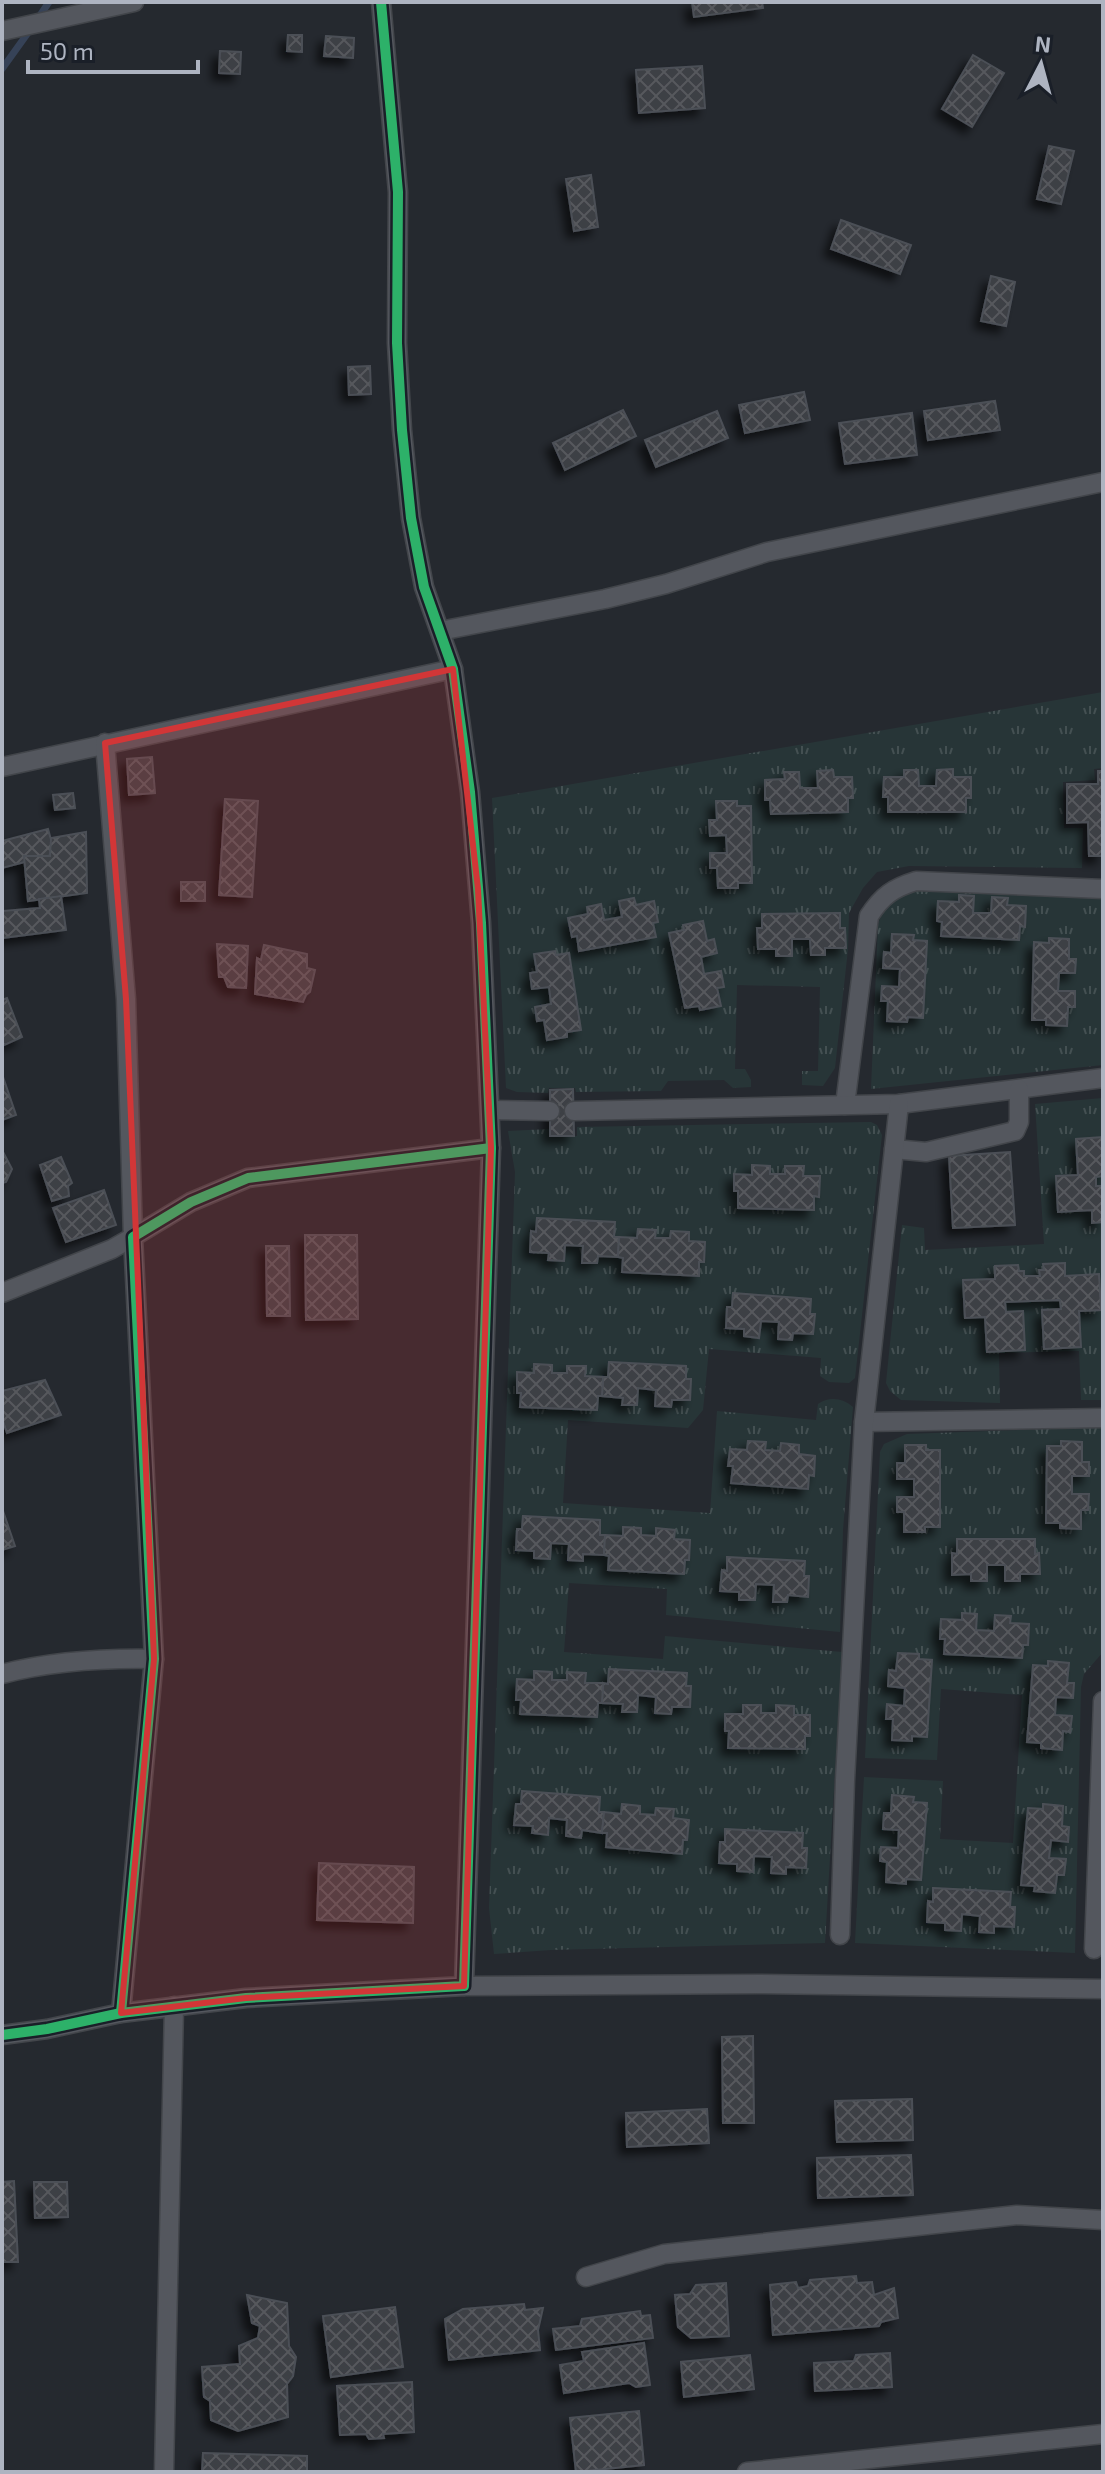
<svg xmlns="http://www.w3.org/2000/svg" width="1105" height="2474" font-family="'Exo 2',sans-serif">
<defs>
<pattern id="grass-tufts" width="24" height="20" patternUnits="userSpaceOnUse" patternTransform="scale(2)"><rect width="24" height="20" fill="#273537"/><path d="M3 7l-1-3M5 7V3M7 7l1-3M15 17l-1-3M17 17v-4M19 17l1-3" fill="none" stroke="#445052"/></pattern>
<pattern id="building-cross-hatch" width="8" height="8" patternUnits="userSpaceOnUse" patternTransform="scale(2)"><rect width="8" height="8" fill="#3c3f44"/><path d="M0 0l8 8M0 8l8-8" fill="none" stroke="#56585d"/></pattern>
<filter id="shadow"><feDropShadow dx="-7" dy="7" stdDeviation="4" flood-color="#0009"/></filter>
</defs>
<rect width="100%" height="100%" fill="#25292f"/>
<g fill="url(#grass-tufts)">
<path d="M1103,692v76l-9,1 1,11 -32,2 1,46h19l-1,40 -173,-2 -32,6 -14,16 -14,25 -1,36 -13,119 -12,18 -21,-1v-14h16l2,-84 -83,-2 -2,84h10l6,11v7l-18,1 -9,-8 -56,1 -7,10 -85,1 -1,-4h-26l-1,5 -31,-1 -11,-4 -14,-290z"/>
<path d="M929,887l174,10v168l-232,24 7,-164c8,-30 23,-33 51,-38z"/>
<path d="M1103,1098v302h-22l-2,-49 -80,2 1,50 -99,-3 -11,-9 -4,-8 16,-158 22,3 1,22 119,-6 -9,-140z"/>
<path d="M871,1122l6,3 5,10 -27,243 -6,5 -20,-1 -9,-6 1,-18 -112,-9 -6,61 -15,18 -120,-8 -5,83 147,10 7,-102 99,9 2,-16c11,-8 25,-6 35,3l-10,123 -3,102 -174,-17 1,-26 -98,-6 -5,69 99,7 2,-23 177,16 -17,291 -274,7 -57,4 -5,-46 26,-736 -7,-41 41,-2 1,7h27v-9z"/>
<path d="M1103,1427v225l-19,22 -3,13 -6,266 -220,-10 9,-166 79,4 -3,58 73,4 9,-148 -81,-6 -4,71 -72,-2 15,-306 4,-8 23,-10z"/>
</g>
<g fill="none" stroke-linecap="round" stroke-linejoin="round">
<g stroke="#364257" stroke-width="7">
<path d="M37,20l12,-18"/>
<path d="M2,69l28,-39"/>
</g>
</g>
<g fill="url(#building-cross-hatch)" stroke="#4c5057" stroke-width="2" filter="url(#shadow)">
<path d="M692,2h70l1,6 -69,9z"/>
<path d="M288,35h14v17l-15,-1z"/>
<path d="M326,36l28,2 -1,20 -29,-2z"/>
<path d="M220,51l21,1 -1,22 -21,-1z"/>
<path d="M973,55l31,18 -32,54 -30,-18z"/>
<path d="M702,66l3,42 -66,5 -3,-43z"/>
<path d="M1049,146l25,5 -13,53 -24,-5z"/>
<path d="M591,175l7,52 -24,4 -8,-52z"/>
<path d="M841,220l70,25 -11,29 -69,-25z"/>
<path d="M991,276l24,6 -9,44 -25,-5z"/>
<path d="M370,366l1,28 -22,1 -1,-28z"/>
<path d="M804,392l6,28 -65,13 -6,-28z"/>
<path d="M995,401l5,29 -72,10 -4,-29z"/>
<path d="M623,410l13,26 -71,34 -12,-27z"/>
<path d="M717,411l11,27 -72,29 -11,-27z"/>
<path d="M912,413l5,42 -72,9 -6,-41z"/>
<path d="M152,757l3,36 -26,2 -2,-36z"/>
<path d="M953,769v8h18v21h-5v14h-78v-15h-5l1,-20h20v-7h14l1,16h17l1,-16z"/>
<path d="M833,770l1,7h18l1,21h-5v14l-77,2 -1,-14h-5v-20l20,-1 -1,-7h15l1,16h18l-1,-17z"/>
<path d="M1098,771h5v85h-14l-1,-34 -21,1v-39h31z"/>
<path d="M73,793l2,15 -20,2 -2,-15z"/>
<path d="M225,799l33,2 -6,96 -33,-2z"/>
<path d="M716,801h21v5h14l1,77h-14v5h-20l-1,-20h-7v-15h17l-1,-18 -16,1 -1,-16h8z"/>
<path d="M48,829l7,25 -53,14v-27z"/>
<path d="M86,832l1,61 -59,8 -4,-45h26l1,-18z"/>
<rect x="181" y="882" width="24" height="19"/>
<path d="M959,895l15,1 -1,17h18l1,-16 16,1 -1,7 19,1 -1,21 -5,-1 -1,14 -78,-4 1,-14 -5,-1 1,-20 21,1z"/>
<path d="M61,896l5,34 -64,8v-36l1,9 37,-3 -1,-9z"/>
<path d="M634,898l2,7 18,-4 4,21 -5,1 3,14 -77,14 -2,-15 -5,1 -4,-19 20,-4 -1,-7 14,-3 3,16 18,-3 -3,-16z"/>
<path d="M840,913v15h5l1,20h-21v7h-14l-1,-16h-18v17h-16v-7h-18l-1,-21h5v-14z"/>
<path d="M703,921l4,20 7,-2 3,14 -16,4 3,17 17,-3 3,16 -7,1 4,18 -21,4 -1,-4 -14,2 -16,-75 15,-3 -1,-5z"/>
<path d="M892,934l22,1 -1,5 14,1 -4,77 -15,-1 -1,5 -20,-1 1,-20h-7l1,-15 17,1 1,-18 -17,-1 1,-16 7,1z"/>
<path d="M1049,938l20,1v20h7l-1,14h-16l-1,18h17v16h-7l-1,19 -21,-1v-5h-14l2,-78 15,1z"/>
<path d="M217,944l31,2 -2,42 -18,-1 -4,-10h-5z"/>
<path d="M264,945l43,9v14l8,2 -5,22 -4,3 -3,7 -48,-8 2,-36 4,2z"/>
<path d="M555,951l1,4 13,-2 12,77 -14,2v5l-20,3 -3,-20 -7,1 -2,-14 16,-3 -2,-17 -17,2 -2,-16 7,-1 -3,-18z"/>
<path d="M7,998l15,39 -20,9v-46z"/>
<path d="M2,1074l14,41 -14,5z"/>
<path d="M573,1089l1,47h-24v-46z"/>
<path d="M1103,1137v39l-7,1v9h7v36l-11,1v-13l-34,2 -2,-36 22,-1 -2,-36z"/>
<path d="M2,1150l10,19 -6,13 -4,1z"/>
<path d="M1010,1152l5,73 -62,3 -4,-72z"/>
<path d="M61,1157l11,26 -4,3 1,10 -17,5 -12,-36z"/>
<path d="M752,1165l18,1v8h15v-8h19l-1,10h17l-1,21 -5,-1v14l-76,-2v-17h-4v-17l18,1z"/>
<path d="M104,1190l12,35 -50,17 -13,-34z"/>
<path d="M537,1218l78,4 -1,15h5l-1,20 -20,-1 -1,7h-15l1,-17 -18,-1 -1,16 -16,-1 1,-7 -19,-1 1,-21 5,1z"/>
<path d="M638,1229l18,1 -1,8h15l1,-7 18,1v9l16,1 -1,20h-5v14l-77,-4 1,-14 -5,-1 1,-20 18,1z"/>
<path d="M305,1235h52l1,84 -52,1z"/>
<path d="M266,1246h23l1,70h-23z"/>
<path d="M1065,1263v13l34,-2 2,36 -22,1 2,36 -37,2 -2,-39 19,-1 -1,-9 -55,2 1,10 17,-1 2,39 -38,2 -2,-35 -20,1 -2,-38 32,-1v-13l23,-1 1,6h5v5h16l-1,-6h5l-1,-6z"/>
<path d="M733,1293l78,6 -1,15h5l-2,20 -20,-1 -1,7 -14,-1 1,-17 -18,-1 -2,17 -15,-2v-7l-18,-1 1,-21h5z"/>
<path d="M609,1362l77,4v13h5l-1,21h-18l-1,7 -16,-1 1,-16 -18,-2 -1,17h-15l1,-7 -21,-2 1,-19h5z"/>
<path d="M534,1364l18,1v8h15v-7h19l-1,10 18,1 -1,19h-4l-1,14 -77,-3 1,-14h-4v-21l17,1z"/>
<path d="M45,1380l16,35 -54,18 -5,-15v-27z"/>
<path d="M748,1441l18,1 -1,8 15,1 1,-8 18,2v9l16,2 -1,20 -5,-1 -1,14 -77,-6 2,-17h-5l2,-17 17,1z"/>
<path d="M1061,1441l21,1v20h7v14h-17v18h17l-1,16h-7v19l-21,-1v-5h-14l1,-77h14z"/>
<path d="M905,1445h21v5h14v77h-15v5h-21v-20h-7v-15h17v-18h-17v-16h8z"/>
<path d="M2,1508l13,38 -13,4z"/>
<path d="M523,1516l77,4v15h5l-1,20 -21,-1v7l-15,-1 1,-16 -18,-1 -1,16 -16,-1v-7l-18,-1 1,-21h5z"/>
<path d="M623,1527l18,1v7l15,1v-8l19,2 -1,9 16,1 -1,20h-4l-1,14 -76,-4 1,-14 -5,-1 1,-20 18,1z"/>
<path d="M957,1539h78v15l4,-1 1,21h-20v7h-15v-16h-18v16h-16v-7l-19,1v-22l5,1z"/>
<path d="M727,1557l78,4 -1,15h5l-1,21 -20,-2 -1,7h-14l1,-17 -18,-1 -1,16h-16v-8l-19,-1 2,-21 5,1z"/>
<path d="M962,1613l15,1 -1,16 18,1 1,-16 16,1 -1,7 19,1 -1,21h-5l-1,13 -78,-4 1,-15h-5l1,-20 21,1z"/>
<path d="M898,1653l21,1v5l13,1 -5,77 -15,-1v5l-20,-1 1,-21h-7l1,-15 17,2 1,-18 -17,-2 1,-16 7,1z"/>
<path d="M1048,1661l21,2 -2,20h7l-1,15 -17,-1 -1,18 17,1 -2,16 -7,-1 -1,19 -21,-2v-5l-14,-1 6,-77 15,1z"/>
<path d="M609,1669l78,4 -1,13h5l-1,21h-18l-1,7 -16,-1 1,-16 -18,-2 -1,17h-15l1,-8 -21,-1 1,-20 5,1z"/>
<path d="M534,1671l18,1v8h15v-8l19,1 -1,10h18l-1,20h-4l-1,14 -77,-3 1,-14h-5l1,-21 17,1z"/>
<path d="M743,1705h18v8h15v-8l18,1v9h16v21h-5v13l-77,-1 1,-17h-4v-17h18z"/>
<path d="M522,1791l78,6 -1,15h5l-2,21 -20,-3 -1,8 -15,-2 1,-16 -18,-2 -1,17 -16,-2 1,-7 -19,-1 2,-21h5z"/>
<path d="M892,1795l22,2 -1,5 14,1 -6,77 -15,-1v5l-20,-2 1,-20 -7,-1 1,-14 17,1 1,-18 -16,-1 1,-16h7z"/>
<path d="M622,1804l18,2v8l15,1 1,-7 18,1 -1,9 16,2 -2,20h-4l-1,14 -76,-7 1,-14h-5l2,-21 17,2z"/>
<path d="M1043,1804l20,2 -1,20 7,1 -1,15 -17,-2 -2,18 17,1 -2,16h-7l-2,18 -21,-2 1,-5 -14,-1 7,-77 15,1z"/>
<path d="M725,1829l78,4 -1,15h5l-1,20 -20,-1v7l-15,-1 1,-16 -18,-1 -1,16 -16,-1v-7l-18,-1 1,-21h5z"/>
<path d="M319,1863l95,4 -1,56 -96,-3z"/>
<path d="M933,1888l78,4 -1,15h5l-1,20 -20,-1v7l-15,-1 1,-16 -18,-2 -1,17 -16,-1v-7l-18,-1 1,-21 5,1z"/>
<path d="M753,2036l1,87h-31l-1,-86z"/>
<path d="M912,2099l1,41 -76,2 -2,-41z"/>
<path d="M707,2109l2,34 -82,4 -1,-34z"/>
<path d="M911,2155l2,40 -95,3 -1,-40z"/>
<path d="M14,2181l4,81h-16v-80z"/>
<path d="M34,2182h33l1,35 -33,1z"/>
<path d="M856,2276l1,7 15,-1 2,13 20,-7 4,30 -17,4 -2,4 -106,9 -3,-50 26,-3 2,6 10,-2 2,-6z"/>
<path d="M726,2283l3,53 -38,2 -13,-11 -3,-32 15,-1 6,-9z"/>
<path d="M247,2295l40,8 2,43 7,11 -3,19 -6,8 1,33 -50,14 -27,-11 -1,-19 -6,-4 -2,-30 38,-3 -1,-18 19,-8 2,-12 -8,-3z"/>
<path d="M524,2304l1,6 18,-2 -5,22 2,20 -91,10 -4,-41 18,-10z"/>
<path d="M395,2307l8,60 -72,10 -8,-61z"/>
<path d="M640,2311l1,5 9,-1 3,23 -97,12 -3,-21 27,-3 2,-7z"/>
<path d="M644,2343l6,42 -14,2 -7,-4 -65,10 -4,-28 24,-4 -2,-9z"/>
<path d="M890,2353l2,34 -77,4 -1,-28 40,-2 2,-6z"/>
<path d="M750,2355l4,34 -70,8 -3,-35z"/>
<path d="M412,2382l2,50 -31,2 1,4 -15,1 -3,-5 -26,1 -3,-49z"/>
<path d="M639,2411l5,54 -68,7 -6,-54z"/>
<path d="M203,2453l104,3v16h-105z"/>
</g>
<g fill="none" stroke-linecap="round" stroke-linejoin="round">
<defs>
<g id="street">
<path d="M2,31l132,-29"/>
<path d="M440,631l165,-32 61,-15 101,-32 336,-70"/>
<path d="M2,767l451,-98"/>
<path d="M845,1105l24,-189c13,-20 24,-28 47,-35l187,8"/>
<path d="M490,1110l60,1"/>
<path d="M574,1111l325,-7 204,-26"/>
<path d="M894,1149l32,3 89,-21 4,-9v-33"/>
<path d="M2,1293l110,-44 21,-12 -7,-238 -21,-256"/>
<path d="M864,1422l239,-4"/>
<path d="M2,1674c51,-13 100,-16 152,-15"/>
<path d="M840,1935l5,-155 19,-358 35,-318"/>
<path d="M1094,1949l9,-248"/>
<path d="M464,1986l293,-2 346,5"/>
<path d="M121,2013l33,-354 -21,-422 58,-35 57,-24 243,-30"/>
<path d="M2,2035l45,-6 74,-16 125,-15 218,-12 27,-838 -10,-225 -11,-131 -17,-123 -29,-82 -13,-69 -9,-88 -5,-87 1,-151 -17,-190"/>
<path d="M586,2277l78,-23 353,-39 86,5"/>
<path d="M164,2472l10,-466"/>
<path d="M747,2472l356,-38"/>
</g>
</defs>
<use href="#street" stroke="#42454a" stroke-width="21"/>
<use href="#street" stroke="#54575e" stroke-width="18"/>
<defs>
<g id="cycleway">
<path d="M121,2013l33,-354 -21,-422 58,-35 57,-24 243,-30"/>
<path d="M2,2035l45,-6 74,-16 125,-15 218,-12 27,-838 -10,-225 -11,-131 -17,-123 -29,-82 -13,-69 -9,-88 -5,-87 1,-151 -17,-190"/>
</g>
</defs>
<use href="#cycleway" stroke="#1a1f28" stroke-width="15"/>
<use href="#cycleway" stroke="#2db169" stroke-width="10"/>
</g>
<path fill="#d23637" fill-opacity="0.2" stroke="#d23637" stroke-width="6" stroke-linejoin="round" d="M453,669l25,220 13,259 -27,838 -218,12 -125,15 33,-354 -28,-660 -21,-256z"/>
<rect width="1105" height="2474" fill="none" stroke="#aeb4c1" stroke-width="8"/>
<g transform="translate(1041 64) rotate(6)" stroke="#1a1f28" stroke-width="6" paint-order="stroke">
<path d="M0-6L14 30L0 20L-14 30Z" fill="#aeb4c1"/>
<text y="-12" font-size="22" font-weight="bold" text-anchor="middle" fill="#aeb4c1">N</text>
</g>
<path d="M28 60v12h170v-12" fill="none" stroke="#aeb4c1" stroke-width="4"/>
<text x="40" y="60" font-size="24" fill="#aeb4c1" stroke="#1a1f28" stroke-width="6" paint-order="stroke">50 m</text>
</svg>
